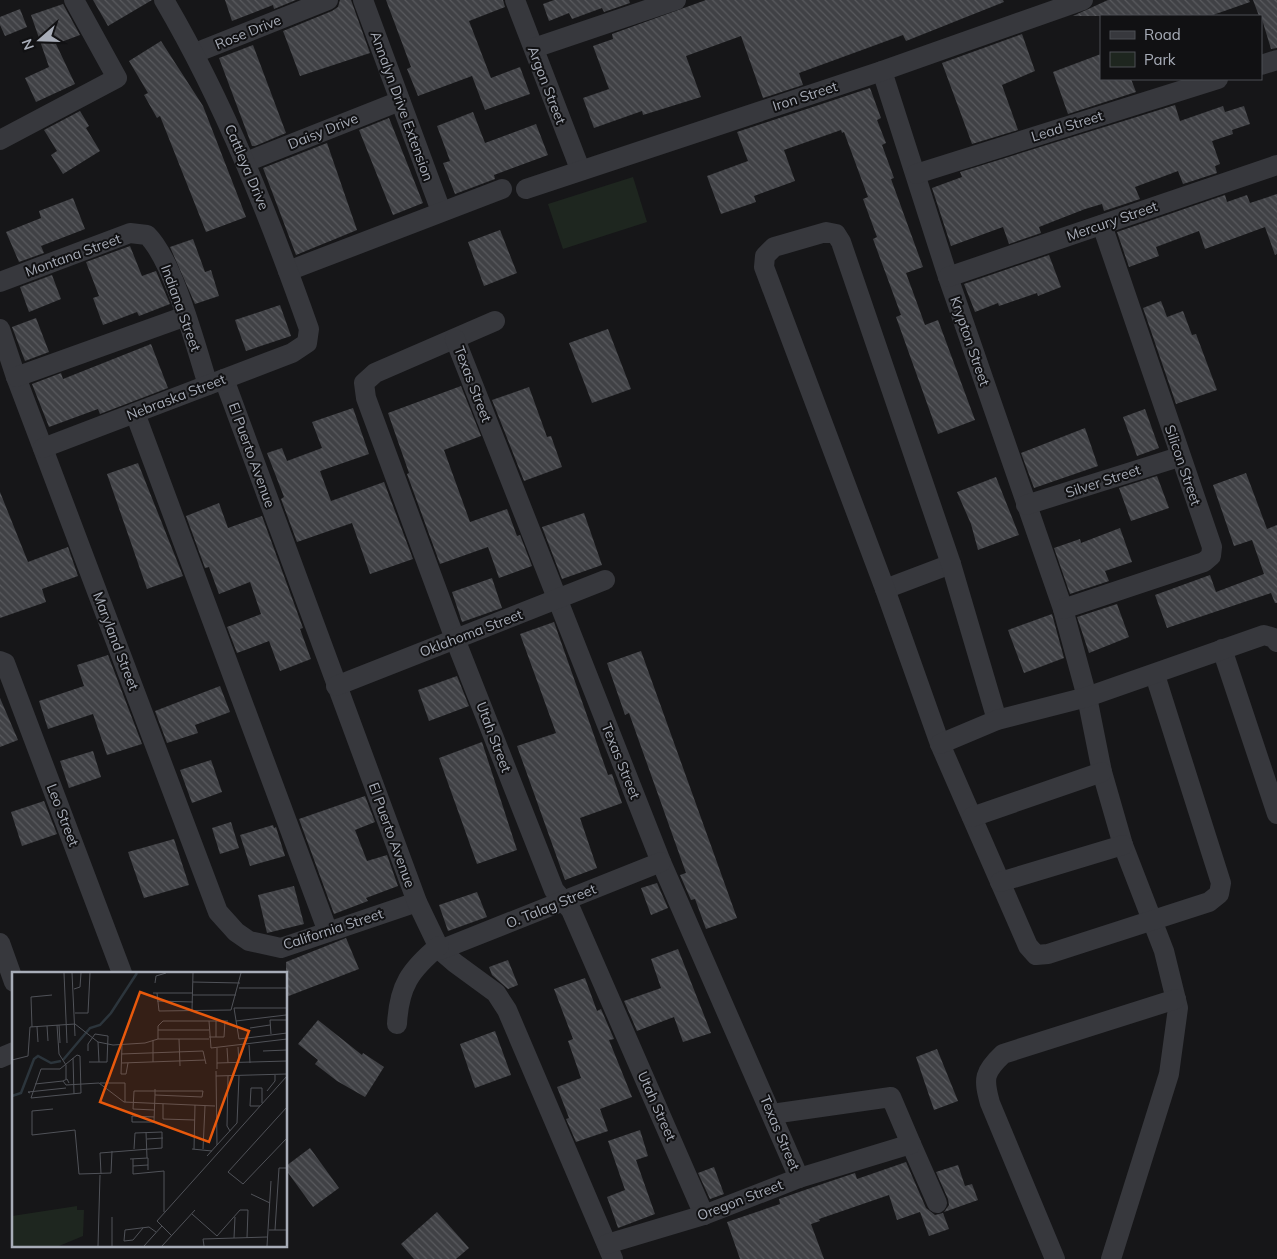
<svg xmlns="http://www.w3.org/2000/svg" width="1277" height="1259" font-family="Mulish,sans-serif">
<defs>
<pattern id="building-back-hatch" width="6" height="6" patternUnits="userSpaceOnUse" patternTransform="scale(1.25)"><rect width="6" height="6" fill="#404145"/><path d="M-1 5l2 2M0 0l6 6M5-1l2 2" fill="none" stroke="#595a5e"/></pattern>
</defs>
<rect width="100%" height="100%" fill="#161618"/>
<path fill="#1e261f" d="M633,177l14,45 -84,27 -15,-45z"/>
<g fill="url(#building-back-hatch)">
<path d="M93,0h59l-44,26z"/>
<path d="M225,0h71l-22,9 -1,-4 -41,16z"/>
<path d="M340,0h11l19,53 -70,23 -17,-45 49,-20 6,-4z"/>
<path d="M386,0h117l2,7 -36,14 22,57 29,-11 10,27 -45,16 -13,-34 -54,20 -11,-27 4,-2z"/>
<path d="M554,0h75l1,3 -26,9 -2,-4 -30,11 -3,-6 -20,8 -6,-17z"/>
<path d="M706,0h297l1,2 -98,39 -3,-6 -104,38 4,12 -40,13 -22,-62 -55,20 15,41 -58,18 -1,-4 -48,17 -11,-30 26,-9 -16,-43 20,-7 -1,-5z"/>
<path d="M1108,0h141l1,2 -40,14h-137z"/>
<path d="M1253,0h24v48l-6,1 -10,-33h-2z"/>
<path d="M63,4l17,31 -24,9 19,40 -39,18 -11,-24 24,-11 -18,-52z"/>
<path d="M20,9l7,18 -22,9 -5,-11v-8z"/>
<path d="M1022,34l13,37 -33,14 16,45 -46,14 -30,-81z"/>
<path d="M161,41l42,65 43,111 -40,15 -46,-116 -3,2 -13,-23 4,-2 -19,-32z"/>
<path d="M253,45l33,88 -31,13h-3l-33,-88z"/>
<path d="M1101,54v25h30l5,13 -68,22 -15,-42z"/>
<path d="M870,88l11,30 -4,2 9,23 -4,2 12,33 -3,1 32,88 -17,6 19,52 13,-5 37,100 -37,14 -42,-117 5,-2 -28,-76 4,-2 -14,-38 5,-2 -24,-65 -2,1 -1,-3 -57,20 11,31 -41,15 2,6 -35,12 -14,-38 41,-15 -11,-29z"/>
<path d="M1175,105l5,16 43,-15 2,6 19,-6 6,18 -18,6 1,4 -21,7 8,23 -5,2 2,7 -34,11 -5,-13 -43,16 5,12 -36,12 -2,-7 -17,5 -46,18 2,6 -32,11 -6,-17 -52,19 -19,-58 30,-11 -2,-5z"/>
<path d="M80,111l9,15 -3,2 14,23 -37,23 -12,-19 6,-4 -13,-21z"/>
<path d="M473,112l12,31 51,-19 12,31 -54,20 1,4 -40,15 -12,-31 7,-2 -13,-35z"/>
<path d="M389,118l34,85 -30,12 -34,-85z"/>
<path d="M327,143l30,87 -61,25 -33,-87z"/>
<path d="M1277,194v60l-2,1 -10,-28 -60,22 -6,-18 -43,16 3,9 -30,11 -12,-35 108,-37 2,7 20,-7 3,8z"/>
<path d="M73,198l12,31 -44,17 3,7 -25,9 -13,-30 35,-14 -2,-7z"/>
<path d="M500,230l17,43 -33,13 -16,-44z"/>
<path d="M193,239l12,33 6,-2 8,26 -24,8 -25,-57z"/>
<path d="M130,246l12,30 14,-5 14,33 -31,12 -2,-4 -34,13 -10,-27 6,-2 -13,-34z"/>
<path d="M1049,255l12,32 -23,9 -1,-3 -38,13 -1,-3 -23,9 -11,-28z"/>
<path d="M52,275l9,24 -32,13 -9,-25z"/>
<path d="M1161,301l6,16 16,-6 9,24 4,-1 21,56 -41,14 -33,-96z"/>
<path d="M280,305l11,31 -45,15 -11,-31z"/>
<path d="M36,318l13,34 -24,9 -13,-34z"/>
<path d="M608,329l23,60 -39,14 -23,-60z"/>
<path d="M151,344l17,44 -68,26 -2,-5 -49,18 -17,-43 29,-11 2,6z"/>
<path d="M461,386l20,50 -37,14 26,72 37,-13 10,27 3,-1 12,31 -33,12 -11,-31 -48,17 -33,-90 2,-1 -21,-60z"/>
<path d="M529,387l18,50 4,-1 11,31 -38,14 -32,-81z"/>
<path d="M353,408l16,46 -49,17 11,30 53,-19 29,77 -43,15 -18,-51 -55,19 -16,-43 3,-2 -17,-44 15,-5 5,13 35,-13 -10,-26z"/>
<path d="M1145,409l14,39 -22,8 -14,-39z"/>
<path d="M1085,428l13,38 -64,22 -13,-35z"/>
<path d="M138,463l45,113 -36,13 -40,-115z"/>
<path d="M1246,473l21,56 10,-4v78h-2l-4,-10 -104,35 -12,-33 55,-20 6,17 48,-18 -12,-34 -18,6 -21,-61z"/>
<path d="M1157,476l12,32 -38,13 -12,-33z"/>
<path d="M996,477l23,58 -41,15 -7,-26 -14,-32z"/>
<path d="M0,492l28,70 40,-15 10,29 -36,13 4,13 -46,16z"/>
<path d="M219,503l9,25 34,-12 41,112 -3,1 11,30 -31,12 -11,-30 -32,12 -10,-26 34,-13 -11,-32 -31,12 -10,-27 -4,1 -19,-52z"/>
<path d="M584,513l18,52 -40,14 -20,-52z"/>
<path d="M1120,528l12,34 -27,9 4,10 -39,13 -16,-46 26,-9 1,4z"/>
<path d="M492,578l10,30 -40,14 -10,-30z"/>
<path d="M1117,604l12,33 -40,16 -12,-36z"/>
<path d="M1052,614l12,44 -40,15 -16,-43z"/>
<path d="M554,622l54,153 4,-1 10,29 -42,15 17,50 -32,12 -48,-134 39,-13 -36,-99z"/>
<path d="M641,651l96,267 -31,11 -11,-30 -4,1 -11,-25 6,-2 -57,-160 -4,2 -18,-52z"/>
<path d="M108,655l34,89 -35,11 -14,-41 -45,15 -9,-28 45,-15 -7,-21z"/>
<path d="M457,676l12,30 -40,15 -11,-31z"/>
<path d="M220,686l10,26 -35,13 3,8 -31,10 -12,-32z"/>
<path d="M0,698l18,42 -18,7z"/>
<path d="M482,742l35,108 -40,14 -38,-106z"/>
<path d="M93,751l8,26 -32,11 -9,-27z"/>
<path d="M211,760l11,32 -30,11 -12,-33z"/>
<path d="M365,796l10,26 -20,8 12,31 20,-6 11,31 -32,12 2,3 -34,13 -35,-95z"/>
<path d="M44,801l13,33 -35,12 -11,-34z"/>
<path d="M231,822l8,26 -19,6 -8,-26z"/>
<path d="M273,825l1,3 2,-1 9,29 -35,10 -10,-31z"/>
<path d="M174,839l15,46 -45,13 -16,-46z"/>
<path d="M657,883l11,25 -17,7 -10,-27z"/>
<path d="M294,886l10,38 -37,9 -9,-38z"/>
<path d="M477,892l10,25 -39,14 -9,-26z"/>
<path d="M346,938l13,31 -73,28v-35z"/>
<path d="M678,949l33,84 -28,9 -9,-25 -37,14 -13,-30 37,-13 -10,-29z"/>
<path d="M508,960l10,25 -10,4 -16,-14 -3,-8z"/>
<path d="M585,978l12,33 4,-2 13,30 -5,1 23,57 -32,12 8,22 -32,11 -10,-23 3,-1 -12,-31 24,-9 -13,-37 5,-2 -19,-50z"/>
<path d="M318,1020l44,35 1,-2 21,14 -19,30 -28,-16 -22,-17 3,-4 -20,-16z"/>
<path d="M495,1031l16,44 -36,13 -15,-44z"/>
<path d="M937,1049l21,52 -24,9 -18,-53z"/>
<path d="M640,1130l8,26 -12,4 19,54 -37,14 -11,-31 18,-7 -17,-49z"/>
<path d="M310,1148l29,40 -26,19 -27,-37v-4z"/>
<path d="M906,1162l20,46 9,7 8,-2 6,16 -20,7 -9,-24 -23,8 -8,-25 -70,24 1,2 -9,3 13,35h-84l-13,-37 53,-18 -1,-5 49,-17 27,-9 2,6z"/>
<path d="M958,1165l7,21 7,-2 6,16 -34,12 5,-7 -1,-6 -12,-27z"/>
<path d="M714,1167l10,27 -14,5 -12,-26z"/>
<path d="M437,1212l32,36 -13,11h-42l-13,-15z"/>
</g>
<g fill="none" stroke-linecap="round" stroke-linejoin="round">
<g stroke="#37383d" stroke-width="20">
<path d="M363,0l78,211"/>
<path d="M515,0l65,169"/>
<path d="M534,48l142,-48"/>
<path d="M195,53l133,-53"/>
<path d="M1261,65l16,-5"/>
<path d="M882,71l66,206 115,332 24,88 15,75 21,73 41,106 14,57 -9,66 -58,185"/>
<path d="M0,140l117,-62 -43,-78"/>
<path d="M246,162l154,-61"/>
<path d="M916,174l302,-95"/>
<path d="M526,189l356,-118 201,-71"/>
<path d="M288,271l214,-82"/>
<path d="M948,277l329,-112"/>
<path d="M0,282l130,-49 17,2c26,25 49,112 61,150"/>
<path d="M495,321l-120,52 -11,10 2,15 89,241 99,251 17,20 133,305"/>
<path d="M0,329l16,48 202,535 18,20 13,9 32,7 136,-46"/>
<path d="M455,339l206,523 138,316"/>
<path d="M16,377l170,-61"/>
<path d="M224,379l193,523 23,48 15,13 41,30 11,17 106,249"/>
<path d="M135,413l193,519"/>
<path d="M43,448l249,-95 15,-10 2,-14c-40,-113 -84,-225 -145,-329"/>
<path d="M1026,505l153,-48"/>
<path d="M885,589l66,-25"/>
<path d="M1063,609l141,-47 7,-6 1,-9 -110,-322"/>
<path d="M1222,649l55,165"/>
<path d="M0,661l5,2 117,310"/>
<path d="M336,686l269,-106"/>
<path d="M997,720l-46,-156 -110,-322 -5,-8 -10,-2 -52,15 -9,9 -1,11 121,322 55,155 88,202 8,9 12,-1 161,-52 10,-8 2,-11 -66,-208"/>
<path d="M940,744l57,-24 90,-23 177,-62 10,3 3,4"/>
<path d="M972,817l130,-45"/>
<path d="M1000,882l123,-37"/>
<path d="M0,943l14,39"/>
<path d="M440,950l221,-88"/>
<path d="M397,1024c2,-38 13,-54 42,-78"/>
<path d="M0,1058l14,-6"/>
<path d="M911,1144l26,59"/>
<path d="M607,1244l97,-29 95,-37 112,-34 -20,-47 -119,17"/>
<path d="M1055,1259l-65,-156c-7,-25 -6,-31 13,-49l173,-55"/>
</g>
</g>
<g text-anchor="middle" stroke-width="4" stroke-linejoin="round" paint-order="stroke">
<g font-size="14" fill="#a8adb8" stroke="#111113">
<text transform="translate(248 32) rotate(-22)" y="5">Rose Drive</text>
<text transform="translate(547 85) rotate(69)" y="5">Argon Street</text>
<text transform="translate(805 96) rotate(-18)" y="5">Iron Street</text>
<text transform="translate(402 106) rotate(70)" y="5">Annalyn Drive Extension</text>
<text transform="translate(1067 126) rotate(-17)" y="5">Lead Street</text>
<text transform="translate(323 131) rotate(-22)" y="5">Daisy Drive</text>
<text transform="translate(247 167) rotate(67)" y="5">Cattleya Drive</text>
<text transform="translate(1112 221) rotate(-19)" y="5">Mercury Street</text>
<text transform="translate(73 255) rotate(-20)" y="5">Montana Street</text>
<text transform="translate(181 308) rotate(70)" y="5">Indiana Street</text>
<text transform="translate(970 341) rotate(71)" y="5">Krypton Street</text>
<text transform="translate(473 384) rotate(69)" y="5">Texas Street</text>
<text transform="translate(176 397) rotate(-21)" y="5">Nebraska Street</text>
<text transform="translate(252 455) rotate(70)" y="5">El Puerto Avenue</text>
<text transform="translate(1183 465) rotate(71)" y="5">Silicon Street</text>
<text transform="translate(1103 481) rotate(-18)" y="5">Silver Street</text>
<text transform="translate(471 633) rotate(-21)" y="5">Oklahoma Street</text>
<text transform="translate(116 641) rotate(69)" y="5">Maryland Street</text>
<text transform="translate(494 737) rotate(69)" y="5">Utah Street</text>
<text transform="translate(621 761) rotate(68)" y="5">Texas Street</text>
<text transform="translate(63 815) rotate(69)" y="5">Leo Street</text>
<text transform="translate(392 835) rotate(70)" y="5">El Puerto Avenue</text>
<text transform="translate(551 906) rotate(-22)" y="5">O. Talag Street</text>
<text transform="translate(333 929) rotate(-18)" y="5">California Street</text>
<text transform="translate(657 1106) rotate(66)" y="5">Utah Street</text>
<text transform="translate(780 1133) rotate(67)" y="5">Texas Street</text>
<text transform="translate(740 1200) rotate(-21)" y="5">Oregon Street</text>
</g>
</g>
<g transform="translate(12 972)">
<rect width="275" height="275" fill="#161618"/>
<path d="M65,234v4h7l-1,26 -24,10h-47v-30z" fill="#1e261f"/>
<path fill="none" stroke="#2c353c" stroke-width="2.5" d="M51,88l27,-32 10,-3 11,-12 26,-40M0,124l9,-3 13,-34 4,-3 13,7 10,-2"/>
<path fill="none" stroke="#505258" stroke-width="1" d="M52,1l3,70M60,1l3,63M181,10l47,1M143,11l1,-7 10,-3M227,16h48M62,17l6,-2 1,-14M141,21h40M145,21l2,18 72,-1 10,-37M181,23h43M145,29l36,1M275,36h-53l5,31 48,-6M180,38l1,-37M63,41h13l2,-40M197,49l2,27 76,-9M224,49l50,-6M45,53l2,29 7,11v14M47,53l1,18M35,54l1,15M20,55l-1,-30 21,-2M25,55l1,15M238,56l20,-3M146,58h51M259,62l-1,-14h17M197,65h15l1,-16M204,65v-16M146,67v-13l5,-5h65M167,67l1,27M141,68v22M86,70l1,20M110,73l-1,29h5l2,-11M237,73l1,18M226,75l1,16M205,76v21M215,76l1,15M76,79v-7l7,-10 13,2 -1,26h-18M251,79l24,-1M109,82l82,-3 3,13M65,83l3,1 1,37 -50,5 10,-29h19zM61,86l1,36M0,88l16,-4 2,-29 45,-3 23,18 15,3 32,-2 13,-4h51M110,91l83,-3M205,91l70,-2M204,99l1,74M204,104l71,-2M216,104l-1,50 3,5M57,111l-2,-4 -4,2 3,4 33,-2 25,19 91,4M88,111h25v19M23,112l28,-3M255,119l8,-10v-6M18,121l-2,-1 38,-4M151,132v15l32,1M248,134h-10l1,-18h11v15M275,135l-59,65 15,12 44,-46M41,137l-21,2v24l43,-5 4,44 32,-1 1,-22M142,138l-21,-1 1,-18h69l-1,6 -47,-2M142,145l-22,-1v6h22v-1l1,-26v-6M134,160l1,26M135,167l16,-1M180,177l20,2M182,177l1,-44M191,177l2,-43M195,184l30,-33 2,-47M118,187l18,-1v12M121,187v15l31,-3v41M121,194l15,-1M89,202l-1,-21 62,-5v-16l-27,1 -1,16M239,222l19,9M180,242l25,22M145,249l130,-145M145,249l15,15M131,256l-10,12 -9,1 1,-11 24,-3 7,5M257,258h18M263,258l4,-62h8M205,264l23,-26h8l-1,28M222,266l1,-21M86,274l2,-71M100,274v-29M132,274l18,-20M150,274l33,-36M192,274l-1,-7 64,-2M255,274l4,-65"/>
<path fill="#e8590c" fill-opacity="0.15" stroke="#e8590c" stroke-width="2.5" d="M128,20l109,39 -40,111 -109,-40z"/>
<rect width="275" height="275" fill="none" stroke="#a8adb8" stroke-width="2.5"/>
</g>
<rect x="1100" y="15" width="162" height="65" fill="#111113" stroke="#4d4f55"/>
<rect x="1110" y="31" width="25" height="8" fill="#37383d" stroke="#4d4f55"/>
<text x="1144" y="40" font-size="15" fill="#a8adb8">Road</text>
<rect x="1110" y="52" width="25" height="15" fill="#1e261f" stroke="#4d4f55"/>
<text x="1144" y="65" font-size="15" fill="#a8adb8">Park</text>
<g transform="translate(40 40) rotate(250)" stroke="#111113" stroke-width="4" paint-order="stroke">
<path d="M0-4L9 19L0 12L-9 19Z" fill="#a8adb8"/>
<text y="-8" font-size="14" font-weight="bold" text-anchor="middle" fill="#a8adb8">N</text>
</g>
</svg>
